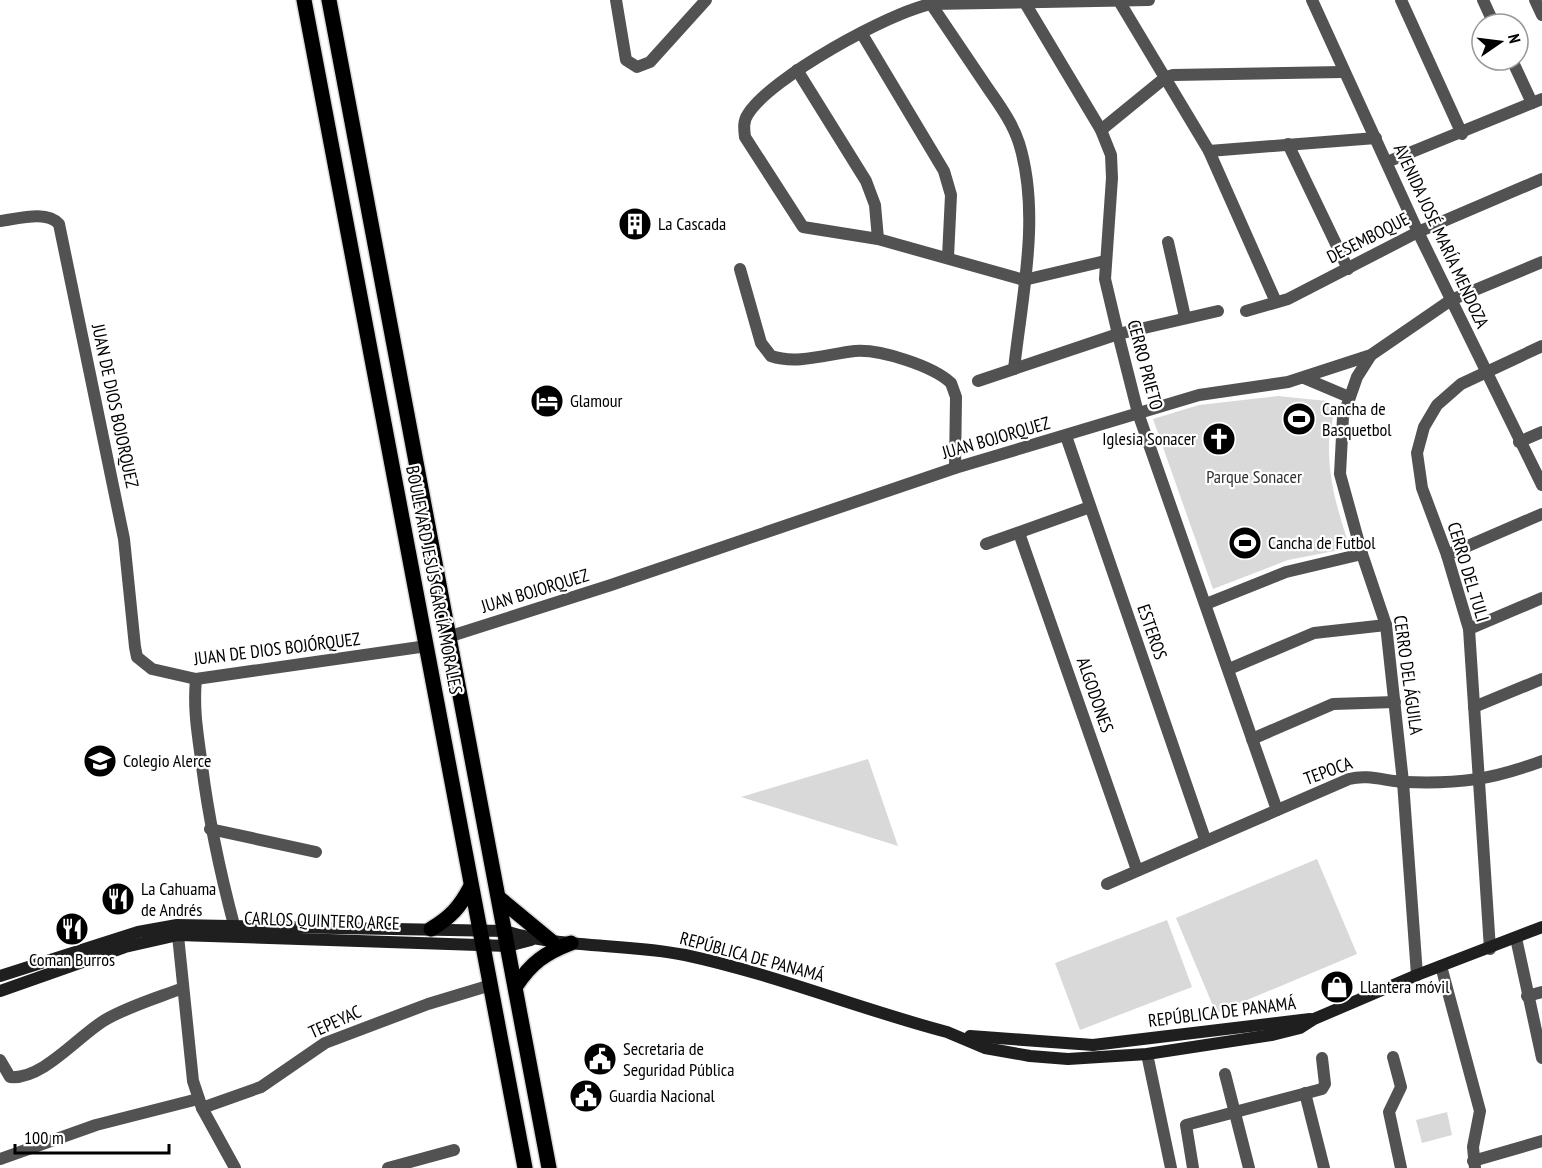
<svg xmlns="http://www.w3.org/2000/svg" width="1542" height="1168" font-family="'PT Sans Narrow',sans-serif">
<rect width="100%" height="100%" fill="#fff"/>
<g fill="#d9d9d9">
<path d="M1278,396l49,5c11,10 3,27 2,41 -1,38 9,70 21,106l-62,12 -75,29 -60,-170 46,-14z"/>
<path d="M868,759l30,87 -157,-49z"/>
<path d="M1317,859l40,95 -141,59 -40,-95z"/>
<path d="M1167,920l25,67 -112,43 -25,-67z"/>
<path d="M1447,1112l5,23 -30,8 -6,-23z"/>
</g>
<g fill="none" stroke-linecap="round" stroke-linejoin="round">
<defs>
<g id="primary">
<path d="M304,0l221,1168"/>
<path d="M329,0l220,1168"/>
<path d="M499,898l52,43"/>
<path d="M431,929c20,-12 29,-22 40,-43"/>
<path d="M516,986c15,-23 29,-33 55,-43"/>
</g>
</defs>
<use href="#primary" stroke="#dbdbdb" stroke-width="18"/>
<g stroke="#525252" stroke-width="12">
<path d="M616,0l10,60 11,7 13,-5 56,-62"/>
<path d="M1401,0l61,134"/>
<path d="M1483,0l11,24"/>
<path d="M1535,0l7,15"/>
<path d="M1119,1l90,150 67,151"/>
<path d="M1025,3l76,127 10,25 1,23 -7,101 13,55 20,79 139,397"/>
<path d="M931,4c18,27 36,53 54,80 12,18 27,37 34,59 22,71 3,153 -5,226"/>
<path d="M862,34l82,137 7,24 -3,62"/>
<path d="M1512,60l20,43"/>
<path d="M797,70l69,111 9,24 3,34"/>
<path d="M1101,130l65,-53 7,-2 170,-3"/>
<path d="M1288,144l60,125"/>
<path d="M1209,151l167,-13"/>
<path d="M1387,162l155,-63"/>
<path d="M0,221c18,-2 46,-11 59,3l65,315 11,108 2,10 15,12 44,10 231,-33"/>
<path d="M1168,242l17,75"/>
<path d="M1105,261l-81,19 -146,-41 -75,-12 -58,-90c-1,-8 -2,-16 3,-23 22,-36 142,-102 183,-110l218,-4"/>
<path d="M740,269l21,74 10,13c26,9 57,-2 84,-5 25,-2 78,15 96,32l5,14 -1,71"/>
<path d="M1246,311l42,-12 130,-67 124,-53"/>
<path d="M1371,355l-14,22 -14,40 -3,57 22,80 24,71 17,157 14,193"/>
<path d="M1304,378l45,19"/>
<path d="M978,381l140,-47 100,-23"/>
<path d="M1066,436l139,403"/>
<path d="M1519,442l23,-10"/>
<path d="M1019,533l118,337"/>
<path d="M986,544l104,-37"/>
<path d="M1447,555l95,-41"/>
<path d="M1206,604l80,-32 76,-18"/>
<path d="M1469,629l73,-31"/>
<path d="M451,636l160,-51 344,-117 244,-73 89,-13 83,-27 80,-55 91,-38"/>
<path d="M1229,669l85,-36 72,-8"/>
<path d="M196,679c-3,31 2,57 6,87 7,55 18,106 32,159"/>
<path d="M1474,707l68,-28"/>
<path d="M1252,739l81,-35 62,-2"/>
<path d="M210,829l106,23"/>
<path d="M1107,884l242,-105c19,-5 36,2 56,3 54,2 86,-2 137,-21"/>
<path d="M177,926l16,155 9,27 33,60"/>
<path d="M1516,938l26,120"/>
<path d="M1490,949l-21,-320 -22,-74 -25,-67 -5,-35 7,-26 13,-22 24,-21 81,-38"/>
<path d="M1441,966l39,145 -7,36 2,21"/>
<path d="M1527,996l15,-4"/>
<path d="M1393,1057l8,30 -12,25 12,56"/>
<path d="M0,1060l10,17c33,3 69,-42 95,-57 24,-14 52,-22 78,-32"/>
<path d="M1225,1074l24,94"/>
<path d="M1305,1093l19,75"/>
<path d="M202,1108l59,-21 64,-44 103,-39 63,-19"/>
<path d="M0,1159l96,-34 102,-26"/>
<path d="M1473,1161l69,-20"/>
<path d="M388,1168l66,-18"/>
<path d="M1193,1168l-7,-43 136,-36 3,-5 -3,-26"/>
</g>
<g stroke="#525252" stroke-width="12">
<path d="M1312,0l106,232 124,253"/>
<path d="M1147,1054l24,114"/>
</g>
<g stroke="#1f1f1f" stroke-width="12">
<path d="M0,976l138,-44 39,-7 328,6c58,18 121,12 180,24 89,19 174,54 262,77l38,16 45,8 38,3 79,-5 125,-19 28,-7 14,-9 103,-44 125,-48"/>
<path d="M0,991l125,-44 53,-12 330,11 23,-6"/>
<path d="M970,1036l123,9 217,-26"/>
</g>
<use href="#primary" stroke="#000" stroke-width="15"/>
</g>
<defs>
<symbol id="building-disc" viewBox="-11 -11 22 22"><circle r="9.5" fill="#000" stroke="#fff"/><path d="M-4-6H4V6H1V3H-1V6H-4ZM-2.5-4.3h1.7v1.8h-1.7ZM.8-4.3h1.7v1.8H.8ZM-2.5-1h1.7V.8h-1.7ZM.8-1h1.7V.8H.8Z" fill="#fff"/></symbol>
<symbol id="hotel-disc" viewBox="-11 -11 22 22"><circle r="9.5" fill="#000" stroke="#fff"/><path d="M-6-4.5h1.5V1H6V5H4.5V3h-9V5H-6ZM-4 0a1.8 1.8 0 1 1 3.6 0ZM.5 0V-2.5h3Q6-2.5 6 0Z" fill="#fff"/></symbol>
<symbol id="stadium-disc" viewBox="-11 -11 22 22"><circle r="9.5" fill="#000" stroke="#fff"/><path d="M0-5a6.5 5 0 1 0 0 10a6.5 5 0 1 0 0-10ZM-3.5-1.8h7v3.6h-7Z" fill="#fff"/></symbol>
<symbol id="church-disc" viewBox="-11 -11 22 22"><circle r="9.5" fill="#000" stroke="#fff"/><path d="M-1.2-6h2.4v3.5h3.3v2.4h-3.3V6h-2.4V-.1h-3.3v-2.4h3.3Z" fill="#fff"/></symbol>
<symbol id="school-disc" viewBox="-11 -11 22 22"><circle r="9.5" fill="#000" stroke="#fff"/><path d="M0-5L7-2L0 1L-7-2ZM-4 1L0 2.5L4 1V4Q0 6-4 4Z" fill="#fff"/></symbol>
<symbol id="restaurant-disc" viewBox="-11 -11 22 22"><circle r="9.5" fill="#000" stroke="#fff"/><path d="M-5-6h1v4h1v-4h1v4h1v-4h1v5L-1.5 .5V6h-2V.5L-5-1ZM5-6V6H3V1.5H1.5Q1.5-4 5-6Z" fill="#fff"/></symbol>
<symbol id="shop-disc" viewBox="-11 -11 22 22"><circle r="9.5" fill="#000" stroke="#fff"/><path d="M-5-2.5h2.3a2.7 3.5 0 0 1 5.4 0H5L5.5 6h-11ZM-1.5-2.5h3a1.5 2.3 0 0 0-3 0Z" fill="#fff"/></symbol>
<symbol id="civic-disc" viewBox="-11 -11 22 22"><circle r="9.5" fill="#000" stroke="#fff"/><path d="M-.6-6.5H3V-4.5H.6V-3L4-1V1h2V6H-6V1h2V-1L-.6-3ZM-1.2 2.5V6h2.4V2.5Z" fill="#fff"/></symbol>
</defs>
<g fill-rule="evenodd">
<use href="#building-disc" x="616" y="205" width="38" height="38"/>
<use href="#hotel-disc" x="528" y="382" width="38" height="38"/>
<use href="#stadium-disc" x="1280" y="400" width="38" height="38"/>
<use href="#church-disc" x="1200" y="420" width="38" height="38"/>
<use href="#stadium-disc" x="1226" y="524" width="38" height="38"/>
<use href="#school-disc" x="81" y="742" width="38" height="38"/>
<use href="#restaurant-disc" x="99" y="880" width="38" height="38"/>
<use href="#restaurant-disc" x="53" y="910" width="38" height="38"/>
<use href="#shop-disc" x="1318" y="968" width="38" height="38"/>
<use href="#civic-disc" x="581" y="1040" width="38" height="38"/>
<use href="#civic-disc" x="567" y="1077" width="38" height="38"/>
</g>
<g text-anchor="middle" stroke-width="4.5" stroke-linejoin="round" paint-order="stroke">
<g font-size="18" fill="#000" stroke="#fff" text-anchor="start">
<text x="658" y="230">La Cascada</text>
<text x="570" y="407">Glamour</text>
<text x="1322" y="415">Cancha de<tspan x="1322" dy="21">Basquetbol</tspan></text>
<text x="1196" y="445" text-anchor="end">Iglesia Sonacer</text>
<text x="1268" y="549">Cancha de Futbol</text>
<text x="123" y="767">Colegio Alerce</text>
<text x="141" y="895">La Cahuama<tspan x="141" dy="21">de Andrés</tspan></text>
<text x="72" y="966" text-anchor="middle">Coman Burros</text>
<text x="1360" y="993">Llantera móvil</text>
<text x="623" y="1055">Secretaria de<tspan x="623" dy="21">Seguridad Pública</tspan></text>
<text x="609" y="1102">Guardia Nacional</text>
</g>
<g font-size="18" fill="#000" stroke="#fff">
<text transform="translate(1441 236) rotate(65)" y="6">AVENIDA JOSÉ MARÍA MENDOZA</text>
<text transform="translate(1368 238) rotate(-27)" y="6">DESEMBOQUE</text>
<text transform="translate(1145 365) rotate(75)" y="6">CERRO PRIETO</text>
<text transform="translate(115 406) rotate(78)" y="6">JUAN DE DIOS BOJORQUEZ</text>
<text transform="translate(996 438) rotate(-16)" y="6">JUAN BOJORQUEZ</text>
<text transform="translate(1468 572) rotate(73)" y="6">CERRO DEL TULI</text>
<text transform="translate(434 580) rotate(79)" y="6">BOULEVARD JESÚS GARCÍA MORALES</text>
<text transform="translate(535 591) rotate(-17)" y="6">JUAN BOJORQUEZ</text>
<text transform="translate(1152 632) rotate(71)" y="6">ESTEROS</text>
<text transform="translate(277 649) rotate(-7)" y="6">JUAN DE DIOS BOJÓRQUEZ</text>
<text transform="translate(1408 675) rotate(82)" y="6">CERRO DEL ÁGUILA</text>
<text transform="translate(1095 695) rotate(71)" y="6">ALGODONES</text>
<text transform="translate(1328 771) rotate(-20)" y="6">TEPOCA</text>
<text transform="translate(322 921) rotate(2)" y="6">CARLOS QUINTERO ARCE</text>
<text transform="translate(752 957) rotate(15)" y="6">REPÚBLICA DE PANAMÁ</text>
<text transform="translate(1222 1012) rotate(-7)" y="6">REPÚBLICA DE PANAMÁ</text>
<text transform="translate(335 1022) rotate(-24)" y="6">TEPEYAC</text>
</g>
<g font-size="18" fill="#303030" stroke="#fff">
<text x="1254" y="483">Parque Sonacer</text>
</g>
</g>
<g transform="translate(1500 42) rotate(76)"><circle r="28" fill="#ffffff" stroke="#999999" stroke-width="1.5"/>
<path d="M0-4.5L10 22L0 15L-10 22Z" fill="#000000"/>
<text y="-9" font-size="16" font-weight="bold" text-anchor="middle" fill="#000000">N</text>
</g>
<path d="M15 1144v9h154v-9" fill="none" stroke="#000000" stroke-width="3"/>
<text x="24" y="1144" font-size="18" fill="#000000" stroke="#ffffff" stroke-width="4.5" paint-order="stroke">100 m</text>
</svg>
